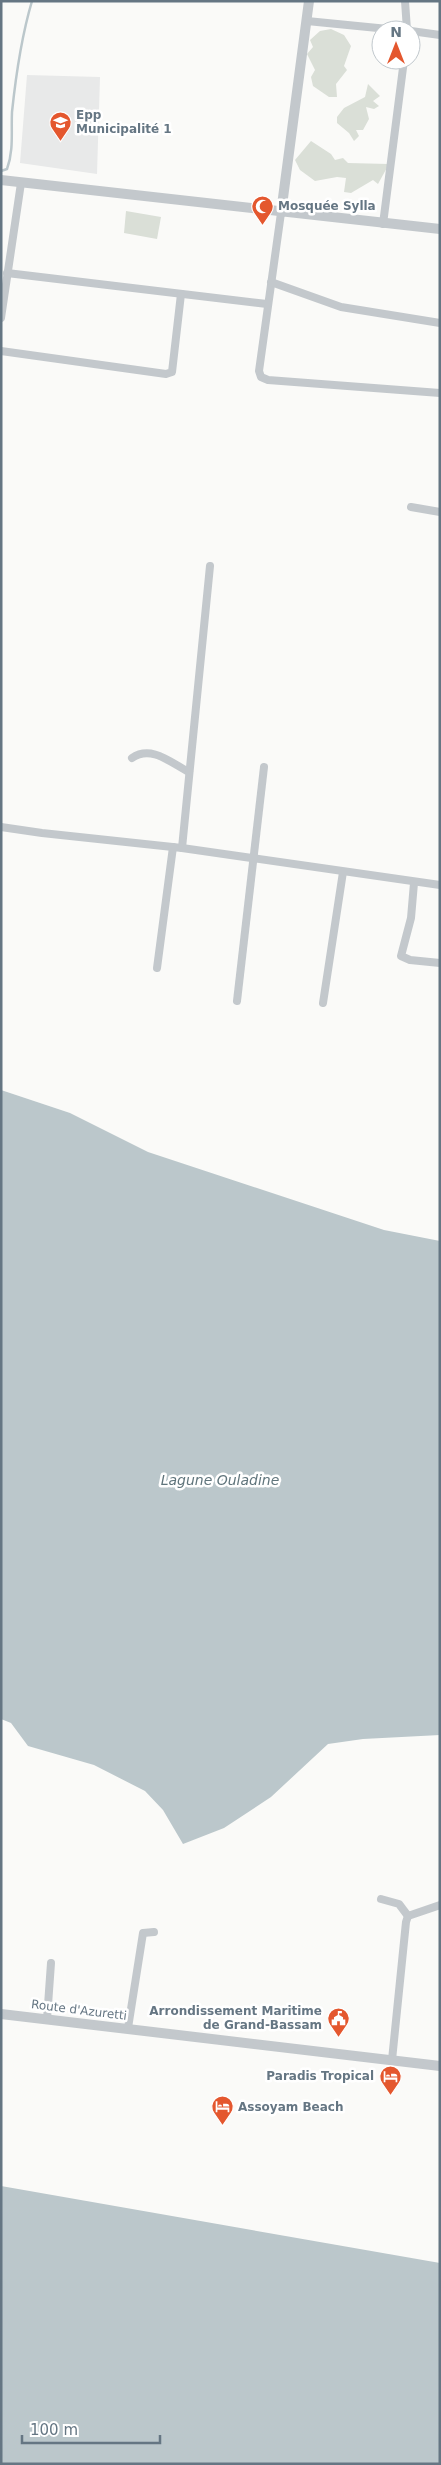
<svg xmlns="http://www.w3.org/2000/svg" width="441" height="2465" font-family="'DejaVu Sans',sans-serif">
<rect width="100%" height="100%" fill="#fafaf8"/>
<path fill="#e8e9e9" d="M27,75l73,2 -3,97 -77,-11z"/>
<g fill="#dadfd7">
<path d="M331,29l13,6 7,11 -7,20 3,4 -11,14 1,13h-8l-16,-11 -2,-9 4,-7 -8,-16 6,-7 -3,-7 10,-9z"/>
<path d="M368,84l12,12 -7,5 6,5 -5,3 -8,-2 3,12 -6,11h-7l3,6 -5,5 -5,-8 -12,-10v-6l7,-9 21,-11z"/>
<path d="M311,141l20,13 4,6 8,-2 5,5 41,1 -11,20 -5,-4 -22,13 -7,-1 2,-14 -9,-1 -22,4 -15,-11 -5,-10z"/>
<path d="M126,211l35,6 -4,22 -33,-6z"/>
</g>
<g fill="#bbc7cb">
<path d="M1,1090l69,23 78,39 236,78 56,11v494l-77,4 -35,5 -57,53 -47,31 -41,16 -20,-34 -18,-19 -51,-26 -66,-19 -17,-23 -10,-4z"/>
<path d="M1,2186l439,77v201h-439z"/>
</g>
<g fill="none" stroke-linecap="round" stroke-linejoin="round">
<path stroke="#bbc7cb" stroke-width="2.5" d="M1,171l6,-2c7,-19 4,-38 5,-57 4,-38 9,-74 20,-111"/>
<g stroke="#c3c8cc" stroke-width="8">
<path d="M405,1l2,29"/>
<path d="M307,21l91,9"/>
<path d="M411,31l29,4"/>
<path d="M281,213l-22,158 2,6 7,3 172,13"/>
<path d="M383,224l21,-164"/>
<path d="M7,273l260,31"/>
<path d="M271,282l70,25 99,16"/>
<path d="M1,318l20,-135"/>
<path d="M1,351l165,23 6,-2 9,-78"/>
<path d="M411,507l29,5"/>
<path d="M132,758c19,-13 38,4 57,14"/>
<path d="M1,827l41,6 140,15 258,37"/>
<path d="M182,848l28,-282"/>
<path d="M414,883l-3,35 -10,38 9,4 30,3"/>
<path d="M157,968l16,-121"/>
<path d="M237,1001l27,-234"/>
<path d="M323,1003l20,-131"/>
<path d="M381,1899l18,5 9,12"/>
<path d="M408,1916l32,-11"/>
<path d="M47,2019l4,-56"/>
<path d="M128,2028l15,-95 11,-1"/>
<path d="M392,2060l14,-138 2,-6"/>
</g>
<g stroke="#c3c8cc" stroke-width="10">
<path d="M1,180l439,49"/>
<path d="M281,213l28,-212"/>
<path d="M1,2014l439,52"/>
</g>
</g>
<defs>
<symbol id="school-pin" viewBox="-11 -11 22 30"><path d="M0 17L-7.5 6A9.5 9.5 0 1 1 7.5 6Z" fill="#e4572e" stroke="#fff"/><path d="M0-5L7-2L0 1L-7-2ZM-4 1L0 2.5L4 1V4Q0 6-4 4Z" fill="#fff"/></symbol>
<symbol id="mosque-pin" viewBox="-11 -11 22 30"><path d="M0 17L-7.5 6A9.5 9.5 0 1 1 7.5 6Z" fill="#e4572e" stroke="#fff"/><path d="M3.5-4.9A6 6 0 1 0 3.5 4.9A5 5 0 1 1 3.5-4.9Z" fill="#fff"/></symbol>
<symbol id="civic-pin" viewBox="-11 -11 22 30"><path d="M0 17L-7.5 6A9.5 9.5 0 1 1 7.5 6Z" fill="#e4572e" stroke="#fff"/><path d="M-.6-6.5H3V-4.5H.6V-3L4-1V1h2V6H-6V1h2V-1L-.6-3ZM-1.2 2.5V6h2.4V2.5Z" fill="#fff"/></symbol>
<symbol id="hotel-pin" viewBox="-11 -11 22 30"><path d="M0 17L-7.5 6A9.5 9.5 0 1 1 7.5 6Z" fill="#e4572e" stroke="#fff"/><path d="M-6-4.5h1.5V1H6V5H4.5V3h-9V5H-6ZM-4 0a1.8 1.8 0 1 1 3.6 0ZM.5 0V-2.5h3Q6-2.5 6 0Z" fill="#fff"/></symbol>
</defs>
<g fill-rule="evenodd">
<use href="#school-pin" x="48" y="110" width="25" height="34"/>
<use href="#mosque-pin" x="250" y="194" width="25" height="34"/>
<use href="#civic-pin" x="326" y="2006" width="25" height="34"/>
<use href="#hotel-pin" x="378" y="2064" width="25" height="34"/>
<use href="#hotel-pin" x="210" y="2094" width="25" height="34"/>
</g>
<g text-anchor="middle" stroke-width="5" stroke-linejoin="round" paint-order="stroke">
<g font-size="12" font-weight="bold" fill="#657683" stroke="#fff" text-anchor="start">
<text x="76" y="119">Epp<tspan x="76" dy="14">Municipalité 1</tspan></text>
<text x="278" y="210">Mosquée Sylla</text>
<text x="322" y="2015" text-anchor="end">Arrondissement Maritime<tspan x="322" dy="14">de Grand-Bassam</tspan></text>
<text x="374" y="2080" text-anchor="end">Paradis Tropical</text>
<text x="238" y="2111">Assoyam Beach</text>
</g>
<g font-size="12" fill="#657683" stroke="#fff">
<text transform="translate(79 2010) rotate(7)" y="4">Route d'Azuretti</text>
</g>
<g font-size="14" font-style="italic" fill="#60757c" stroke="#fff">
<text x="220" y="1485">Lagune Ouladine</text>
</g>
</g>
<rect width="441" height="2465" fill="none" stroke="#657683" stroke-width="5"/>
<g transform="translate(396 45)"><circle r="24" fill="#ffffff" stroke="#c1c8cd"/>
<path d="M0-4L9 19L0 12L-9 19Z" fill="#e4572e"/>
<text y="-8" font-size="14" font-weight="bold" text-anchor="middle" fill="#657683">N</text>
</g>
<path d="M22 2435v8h138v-8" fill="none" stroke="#657683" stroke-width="2.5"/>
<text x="30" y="2435" font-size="15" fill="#657683" stroke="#ffffff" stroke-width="4" paint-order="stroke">100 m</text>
</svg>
